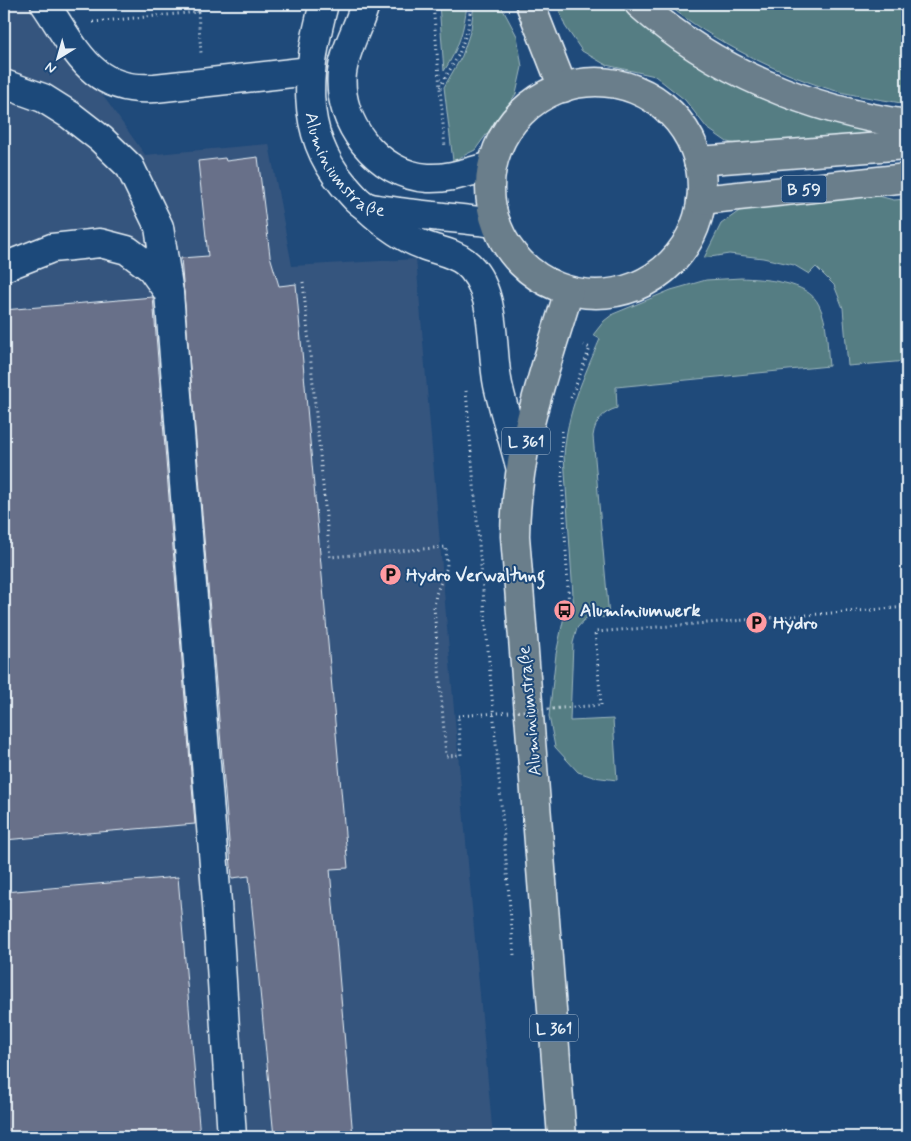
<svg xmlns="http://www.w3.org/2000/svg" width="911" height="1141" font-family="Mynerve,sans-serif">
<rect width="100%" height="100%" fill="#1f4a7a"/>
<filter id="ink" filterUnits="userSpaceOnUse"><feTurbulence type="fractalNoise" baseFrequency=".02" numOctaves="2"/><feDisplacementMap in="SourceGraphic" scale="10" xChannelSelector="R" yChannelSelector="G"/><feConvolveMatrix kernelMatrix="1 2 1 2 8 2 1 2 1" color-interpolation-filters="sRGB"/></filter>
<g filter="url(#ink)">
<path fill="#35557e" d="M4,4h34l107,151 124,-11 23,122 124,-7 38,451 39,427h-489z"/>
<g fill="#557d83" stroke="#9eb7be">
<path d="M439,4h28c-3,26 -8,44 -23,67z"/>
<path d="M474,4h26l17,32 5,31 -6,27 -41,56 -22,11 -9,-74 18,-31 9,-27z"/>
<path d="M557,4h65l18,16 248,111 -1,8 -135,8 -25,-5 -20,-14 -22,-28 -30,-24 -49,-11 -24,-14 -17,-25z"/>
<path d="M667,4h240v100c-22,-4 -45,-7 -67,-12 -54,-14 -130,-52 -173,-88z"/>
<path d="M863,192l31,8 13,-1v162l-59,5 -5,-58 -9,-23 -18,-18 -7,7 -15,-9 -31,-7 -34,-4 -25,4 17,-34 21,-15z"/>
<path d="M741,278c23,1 67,3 78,27 9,18 8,42 10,61l-213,21 1,21c-14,4 -22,13 -24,28l16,181 -23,1 -9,10 -4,15 -3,78 43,-2 4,61 -24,-3 -15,-5 -23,-25 -6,-31 7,-62 9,-42 9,-1 -10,-155c3,-45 19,-77 36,-117l-7,-4 11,-14 9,-7 58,-24 35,-10z"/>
</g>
<g fill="#687089" stroke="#e8f1f8">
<path d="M258,157l12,99 9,30 17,-2 52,584 -18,1 23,268h-79l-25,-261 -17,2 -51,-620 27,-2 -10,-95 27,-3 1,3z"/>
<path d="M153,297l42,527 -191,16v-530z"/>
<path d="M178,877l22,260h-196v-245z"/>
</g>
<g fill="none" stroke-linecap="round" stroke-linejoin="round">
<defs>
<g id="minor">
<path d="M45,4c31,45 46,89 110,84l155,-17"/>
<path id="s1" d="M324,4c-17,63 -26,126 19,180 6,7 16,20 25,23 9,3 20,3 30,5 32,4 65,7 98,11"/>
<path d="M365,4c-6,23 -20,44 -23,69 -5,49 35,102 86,105 22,1 43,-7 64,-12"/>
<path d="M4,84l39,14 27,17 31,24 29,28 29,60 10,66 48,610 15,234"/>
<path d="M366,207c17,16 35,30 57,38 15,6 29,7 42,17 33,26 25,85 33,123 6,27 15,54 22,81"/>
<path d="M4,267l48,-19 48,-5 27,7 24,18 18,25"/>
</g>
<g id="major">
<path d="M530,4l33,84"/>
<circle cx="596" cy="188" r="106"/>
<path d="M562,1137l-47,-601c1,-88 29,-163 54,-245"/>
</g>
<g id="highway">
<path d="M639,4c75,67 170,106 268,120"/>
<path d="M698,161l209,-16"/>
<path d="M701,200l206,-22"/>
</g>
</defs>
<use href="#minor" stroke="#e8f1f8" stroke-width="31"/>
<use href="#major" stroke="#e8f1f8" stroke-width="31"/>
<use href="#highway" stroke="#e8f1f8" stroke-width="31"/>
<g stroke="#e8f1f8" stroke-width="3" stroke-dasharray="1 4" stroke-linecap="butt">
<path d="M433,4l12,144"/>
<path d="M93,22l105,-10 3,41"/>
<path d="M440,87l19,-33 9,-26 3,-24"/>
<path d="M303,282l27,275 116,-10 1,20 -11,27 -2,13 12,149 15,-1 -3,-39"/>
<path d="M466,391l48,564"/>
<path d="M571,398l19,-50 -6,-3"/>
<path d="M562,431l-1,27 8,150"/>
<path d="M601,705l-6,-73 312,-25"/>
</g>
<use href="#minor" stroke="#1f4a7a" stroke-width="28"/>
<use href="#major" stroke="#6b7e8b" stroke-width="28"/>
<use href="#highway" stroke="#6b7e8b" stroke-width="28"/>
<path stroke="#e8f1f8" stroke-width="3" stroke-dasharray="1 4" stroke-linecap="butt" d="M458,716l143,-11"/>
</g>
</g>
<defs>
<symbol id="parking-disc" viewBox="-11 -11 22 22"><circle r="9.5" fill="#ff9aa2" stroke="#1f4a7a"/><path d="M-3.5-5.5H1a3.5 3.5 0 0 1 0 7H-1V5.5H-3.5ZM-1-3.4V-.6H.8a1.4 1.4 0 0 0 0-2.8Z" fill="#111"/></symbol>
<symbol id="bus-disc" viewBox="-11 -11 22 22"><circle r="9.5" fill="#ff9aa2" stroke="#1f4a7a"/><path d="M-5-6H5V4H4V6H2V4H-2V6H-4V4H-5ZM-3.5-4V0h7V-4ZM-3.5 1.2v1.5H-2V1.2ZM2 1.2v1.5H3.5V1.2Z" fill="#111"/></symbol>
</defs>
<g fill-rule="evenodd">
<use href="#parking-disc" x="378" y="562" width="25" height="25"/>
<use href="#bus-disc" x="552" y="598" width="25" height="25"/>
<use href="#parking-disc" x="744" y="610" width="25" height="25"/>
</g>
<g text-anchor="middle" stroke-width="4" stroke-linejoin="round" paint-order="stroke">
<g fill="#1f4a7a" stroke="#acbfd2" stroke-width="1">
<rect x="781.5" y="175.5" width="45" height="27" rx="4"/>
<rect x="502" y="427.5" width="48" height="27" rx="4"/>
<rect x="530" y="1014.5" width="48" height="27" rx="4"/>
</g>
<g font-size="16" font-weight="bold" fill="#e8f1f8">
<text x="804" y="195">B 59</text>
<text x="526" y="447">L 361</text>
<text x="554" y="1034">L 361</text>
</g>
<g font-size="18" fill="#e8f1f8" stroke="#1f4a7a">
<text dy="6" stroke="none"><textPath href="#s1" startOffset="175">Aluminiumstraße</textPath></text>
<text transform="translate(529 711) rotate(-95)" y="6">Aluminiumstraße</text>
</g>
<g font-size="18" font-weight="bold" fill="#e8f1f8" stroke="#1f4a7a" text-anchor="start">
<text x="406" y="581">Hydro Verwaltung</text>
<text x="580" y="616">Aluminiumwerk</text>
<text x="773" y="629">Hydro</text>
</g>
</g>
<rect width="911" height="1141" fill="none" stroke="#1f4a7a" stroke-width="20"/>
<rect x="10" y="10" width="891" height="1121" fill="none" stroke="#e8f1f8" stroke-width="2" filter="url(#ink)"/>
<g transform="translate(58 58) rotate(217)" stroke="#1f4a7a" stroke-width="4" paint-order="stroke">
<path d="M0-4L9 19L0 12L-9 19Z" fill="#e8f1f8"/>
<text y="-8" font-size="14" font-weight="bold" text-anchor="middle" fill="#e8f1f8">N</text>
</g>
</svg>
